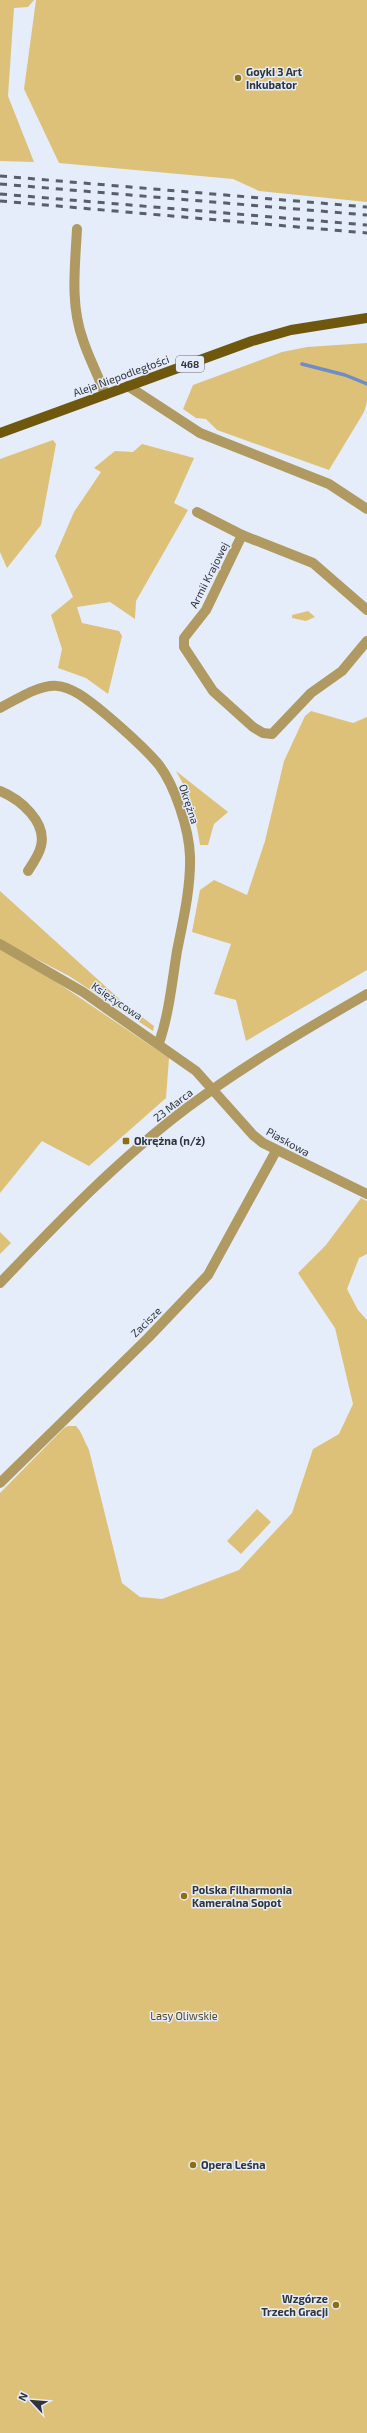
<svg xmlns="http://www.w3.org/2000/svg" width="367" height="2433" font-family="'Exo 2',sans-serif">
<rect width="100%" height="100%" fill="#e5edfa"/>
<g fill="#ddc179">
<path d="M0,0h34l-6,7 -14,1 -6,88 26,66 -34,-1z"/>
<path d="M36,0h331v202l-108,-11 -26,-12 -174,-16 -35,-74z"/>
<path d="M367,343v59l-3,10 -35,58 -112,-40 -11,-11 -10,-1 -13,-9 10,-24 89,-33 25,-5z"/>
<path d="M53,440l3,4 -15,81 -34,43 -7,-16v-93z"/>
<path d="M142,444l52,14 -20,45 14,7 -52,91 -1,18 -25,-17 -33,5 5,16 37,8 3,5 -14,58 -22,-16 -28,-10 4,-19 -11,-34 22,-18 -18,-41 19,-44 27,-40 -7,-4 21,-17 18,1z"/>
<path d="M308,611l7,6 -9,4 -14,-3v-3z"/>
<path d="M311,711l42,12 14,-6v253l-121,71 -10,-41 -22,-6 17,-50 -39,-12 8,-42 14,-10 33,15 18,-54 19,-80 21,-45z"/>
<path d="M176,771l52,41 -14,12 -6,21h-8c-4,-26 -10,-51 -24,-74z"/>
<path d="M0,891l126,114 28,21 -1,5 -84,-55 -69,-36z"/>
<path d="M0,949l52,30 117,79 -3,40 -77,68 -47,-25 -42,52z"/>
<path d="M361,1198l6,3v53l-8,4 -12,31 11,21 9,10v1113h-367v-940l64,-65 4,-2h8l4,5 9,19 33,133 18,14 22,2 77,-29 53,-57 21,-64 26,-15 14,-30 -18,-76 -37,-55 28,-28z"/>
<path d="M0,1232l11,11 -11,11z"/>
<path d="M257,1509l14,13 -30,32 -14,-13z"/>
</g>
<g fill="none" stroke-linecap="round" stroke-linejoin="round">
<path stroke="#6f8dc4" stroke-width="3.5" d="M302,364l43,11 22,9"/>
<g stroke="#b09a61" stroke-width="10">
<path d="M77,229c-2,38 -7,75 6,111 6,19 16,36 22,55"/>
<path d="M197,512l45,23 71,28 54,47"/>
<path d="M242,535l-36,75 -22,28v9l29,44 40,36 10,6 9,1 39,-41 31,-22 25,-30"/>
<path d="M0,708c54,-30 60,-32 109,9 17,15 35,30 50,48 16,21 30,64 31,91 1,31 -7,65 -13,95 -5,31 -8,63 -18,92"/>
<path d="M0,791c20,8 47,31 41,55 -2,9 -8,17 -13,25"/>
<path d="M0,944l83,48 113,79 57,64 10,8 104,51"/>
<path d="M0,1283c59,-62 119,-124 188,-176 57,-42 118,-78 179,-113"/>
<path d="M0,1483l148,-145 60,-63 68,-124"/>
</g>
<path stroke="#b09a61" stroke-width="10" d="M128,386l72,47 129,51 38,25"/>
<path stroke="#6f580d" stroke-width="10" d="M0,433l252,-92 39,-11 76,-12"/>
<g stroke="#595f68" stroke-width="3" stroke-dasharray="7 7" stroke-linecap="butt">
<path d="M0,176l367,31"/>
<path d="M0,184l367,31"/>
<path d="M0,194l367,31"/>
<path d="M0,201l367,32"/>
</g>
</g>
<g fill="#8d6f12" stroke="#e5edfa" stroke-width="1.5">
<circle cx="238" cy="78" r="4"/>
<rect x="122" y="1137" width="8" height="8" rx="2"/>
<circle cx="184" cy="1896" r="4"/>
<circle cx="193" cy="2165" r="4"/>
<circle cx="336" cy="2305" r="4"/>
</g>
<g text-anchor="middle" stroke-width="3" stroke-linejoin="round" paint-order="stroke">
<rect fill="#e5edfa" stroke="#666c75" stroke-width="1" x="176" y="356" width="28" height="16" rx="3"/>
<g font-size="10" font-weight="bold" fill="#2f343c">
<text x="190" y="368">468</text>
</g>
<g font-size="11" font-weight="bold" fill="#2f343c" stroke="#e5edfa" text-anchor="start">
<text x="246" y="76">Goyki 3 Art<tspan x="246" dy="13">Inkubator</tspan></text>
<text x="134" y="1145">Okrężna (n/ż)</text>
<text x="192" y="1894">Polska Filharmonia<tspan x="192" dy="13">Kameralna Sopot</tspan></text>
<text x="201" y="2169">Opera Leśna</text>
<text x="328" y="2303" text-anchor="end">Wzgórze<tspan x="328" dy="13">Trzech Gracji</tspan></text>
</g>
<g font-size="11" fill="#2f343c" stroke="#e5edfa">
<text transform="translate(121 376) rotate(-20)" y="4">Aleja Niepodległości</text>
<text transform="translate(209 575) rotate(-63)" y="4">Armii Krajowej</text>
<text transform="translate(189 804) rotate(72)" y="4">Okrężna</text>
<text transform="translate(117 1001) rotate(34)" y="4">Księżycowa</text>
<text transform="translate(173 1105) rotate(-38)" y="4">23 Marca</text>
<text transform="translate(288 1142) rotate(29)" y="4">Piaskowa</text>
<text transform="translate(146 1322) rotate(-45)" y="4">Zacisze</text>
</g>
<g font-size="11" fill="#55461f" stroke="#e5edfa">
<text x="184" y="2020">Lasy Oliwskie</text>
</g>
</g>
<g transform="translate(32 2401) rotate(296)" stroke="#e5edfa" stroke-width="3" paint-order="stroke">
<path d="M0-3L7 15L0 10L-7 15Z" fill="#2f343c"/>
<text y="-6" font-size="11" font-weight="bold" text-anchor="middle" fill="#2f343c">N</text>
</g>
</svg>
